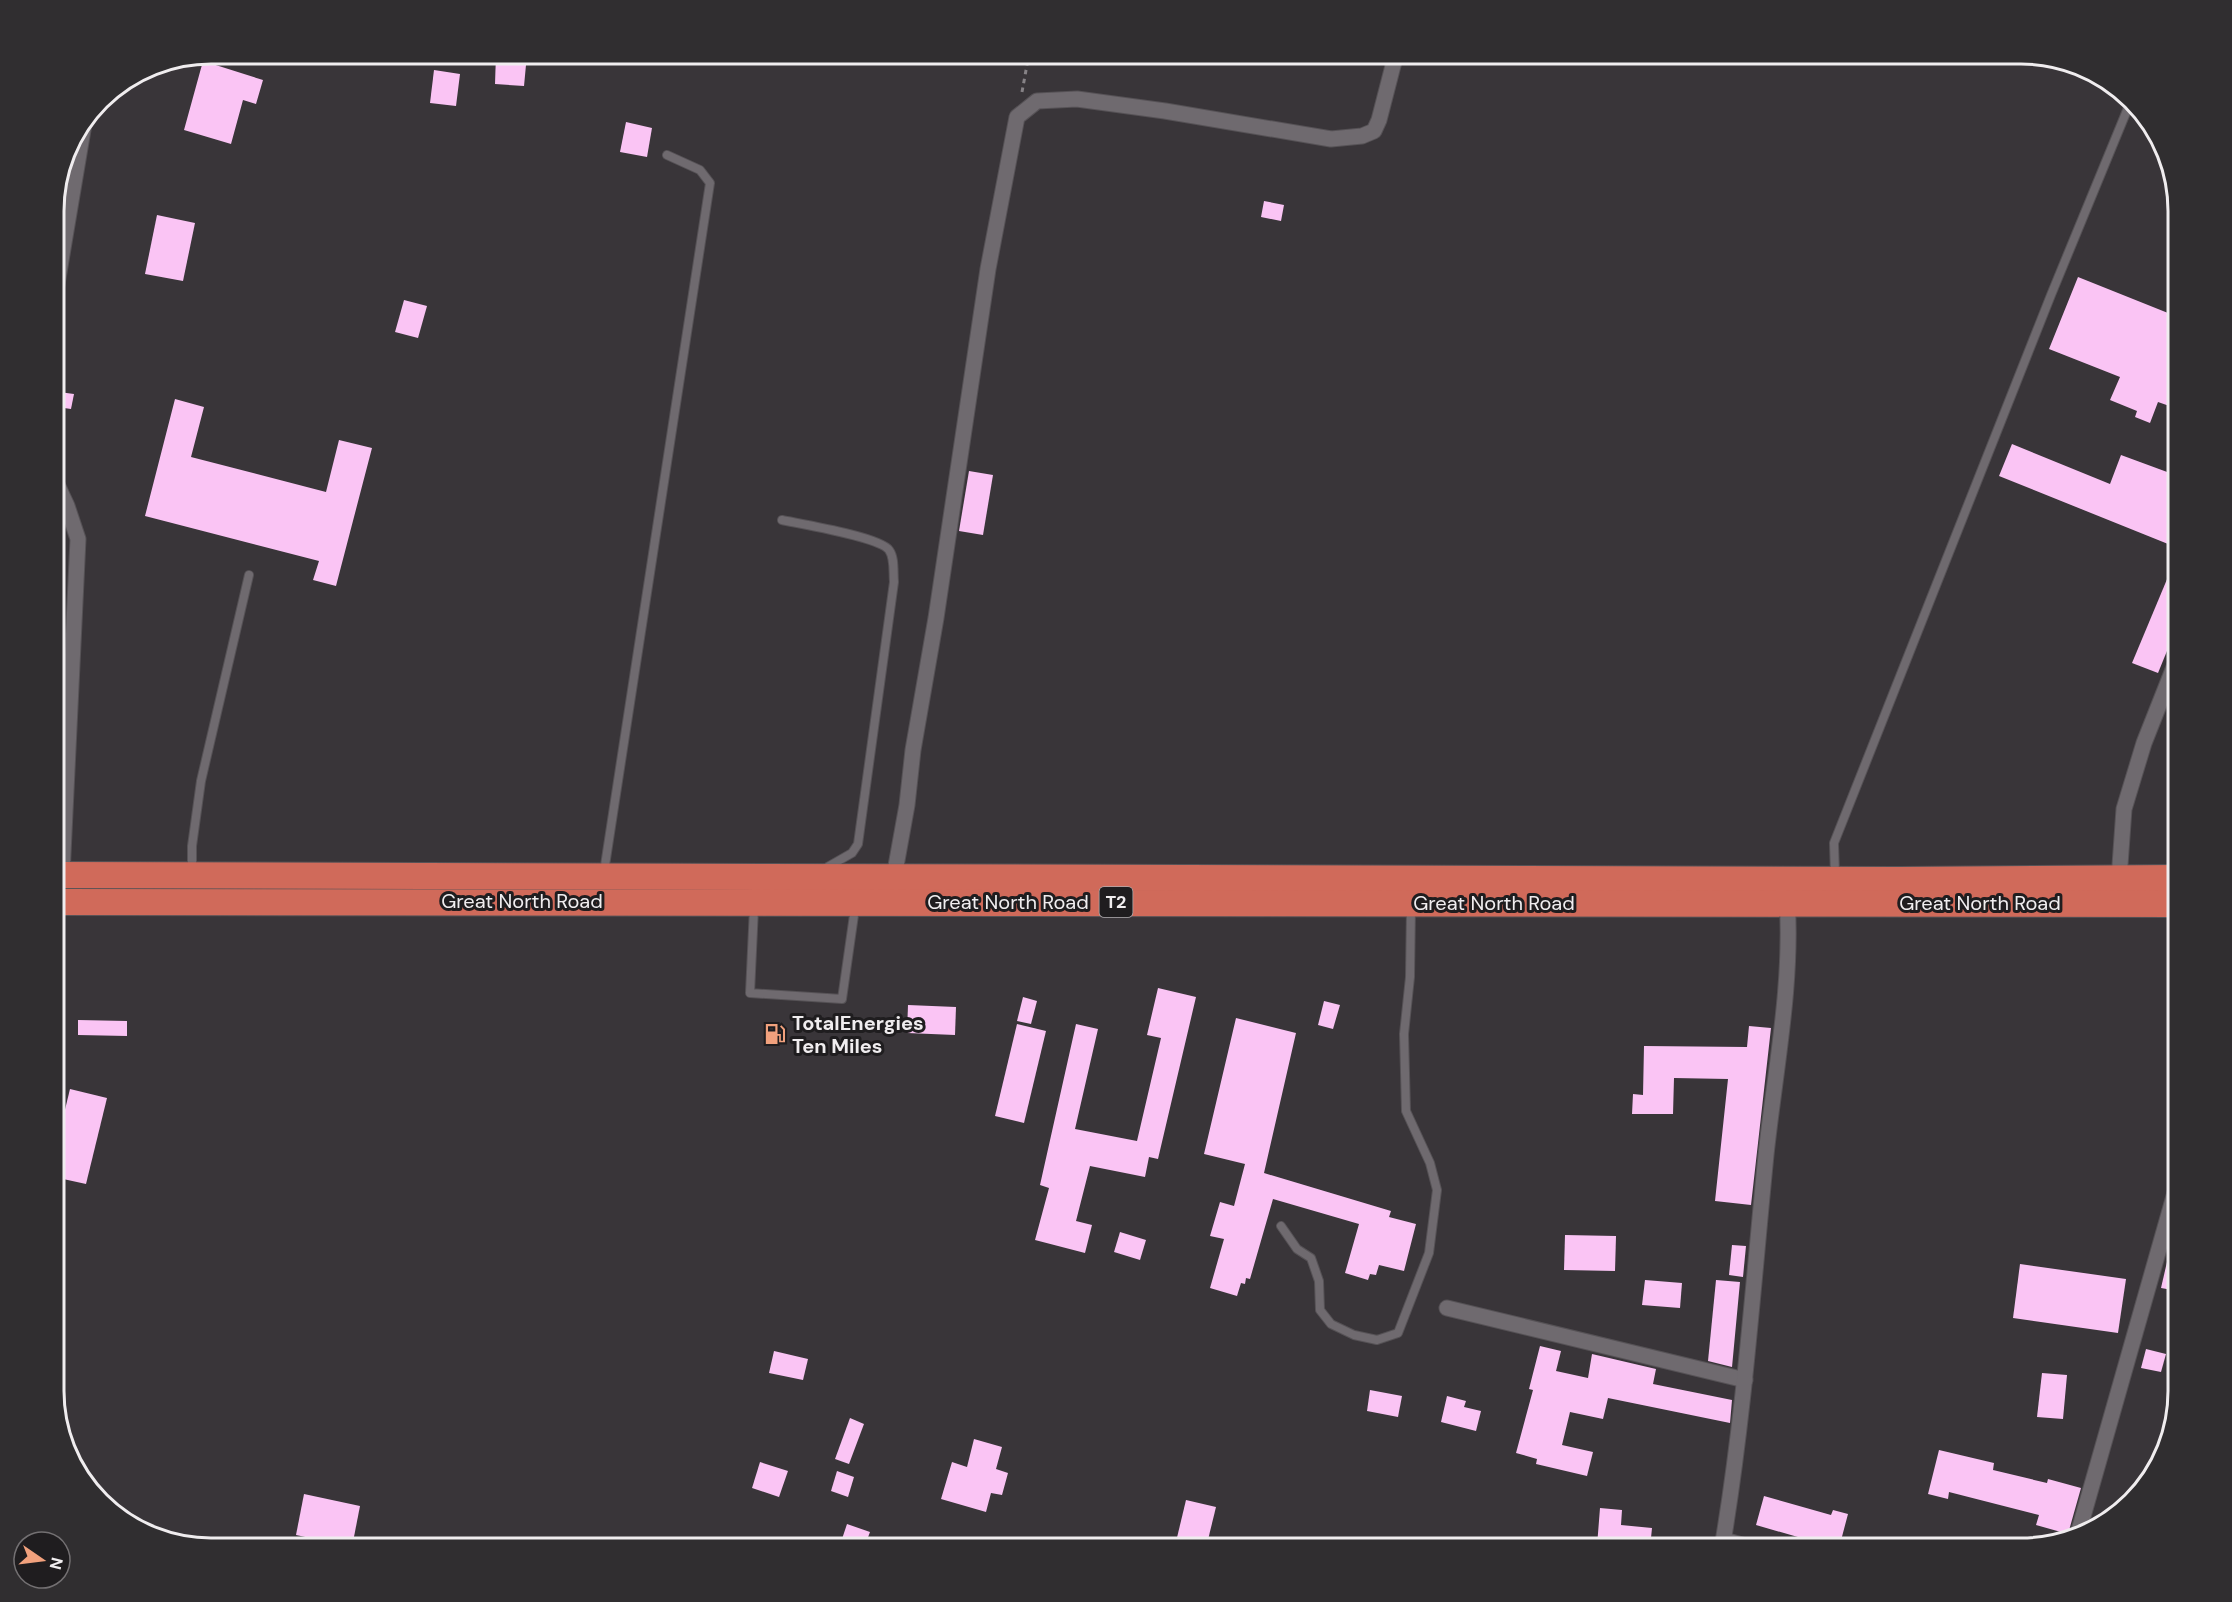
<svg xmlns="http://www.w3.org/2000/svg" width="2232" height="1602" font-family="'DM Sans',sans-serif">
<rect width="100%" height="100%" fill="#393539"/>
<g fill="#fac4f4">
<path d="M496,54h31l-3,32 -29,-2z"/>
<path d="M203,61l60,19 -7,24 -13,-4 -12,44 -47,-14z"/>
<path d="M434,70l26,4 -4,32 -26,-3z"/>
<path d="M626,122l26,6 -5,29 -27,-5z"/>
<path d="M1264,201l20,4 -3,16 -20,-4z"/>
<path d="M157,215l38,8 -12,58 -38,-7z"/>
<path d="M2078,277l100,40v92l-20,-7 -8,21 -15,-6 2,-6 -27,-11 10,-23 -71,-28z"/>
<path d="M404,300l23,6 -9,32 -23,-6z"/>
<path d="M59,392l15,2 -3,15 -14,-2z"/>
<path d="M175,399l29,8 -13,50 135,35 13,-52 33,8 -36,138 -23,-6 6,-19 -174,-45z"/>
<path d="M2012,444l98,40 11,-29 57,21v72l-179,-72z"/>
<path d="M969,471l24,4 -10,60 -24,-4z"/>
<path d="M2178,553v71l-20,49 -26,-10z"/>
<path d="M1158,988l38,9 -38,162 -9,-2 -4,20 -55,-11 -14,55 16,4 -7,28 -50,-13 14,-52 -9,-3 36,-161 22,5 -23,100 62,12 24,-103 -14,-3z"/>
<path d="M1023,997l14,4 -6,23 -14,-3z"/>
<path d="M1324,1001l16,4 -7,24 -15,-4z"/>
<path d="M908,1005l48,2 -1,28 -48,-2z"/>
<path d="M1236,1018l60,15 -32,140 127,38 -2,6 27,7 -12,47 -25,-6 -3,10 -6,-1 -2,6 -23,-7 14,-49 -86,-25 -23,80 -4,-1 -1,6 -4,-1 -4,13 -27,-8 14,-49 -14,-3 10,-34 14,4 11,-42 -41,-10z"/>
<path d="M78,1020l49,1v15l-49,-1z"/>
<path d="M1017,1024l29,7 -22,92 -29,-7z"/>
<path d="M1749,1026l22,2 -20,177 -36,-4 13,-122 -54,-1 -1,36h-41l1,-20 10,1 1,-49 103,1z"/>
<path d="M70,1089l37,9 -21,86 -32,-7v-22z"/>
<path d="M1120,1232l26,8 -6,20 -26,-8z"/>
<path d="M1565,1235l51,1 -1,35 -51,-1z"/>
<path d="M2173,1236h5v55l-17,-3z"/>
<path d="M1732,1245l14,1 -3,31 -14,-2z"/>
<path d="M2020,1264l106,15 -8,54 -105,-15z"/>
<path d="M1645,1280l37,3 -2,25 -38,-3z"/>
<path d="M1716,1280l24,2 -8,85 -24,-6z"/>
<path d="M1540,1346l21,5 -5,20 32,7 4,-24 64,15 -3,15 79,16 -2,23 -122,-25 -5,21 -33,-7 -8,33 31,7 -6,24 -51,-12 1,-5 -21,-6 17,-63 -4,-1z"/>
<path d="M2146,1349l20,5 -5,18 -20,-4z"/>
<path d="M774,1351l34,8 -5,21 -34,-7z"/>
<path d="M2042,1373l25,2 -4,44 -26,-2z"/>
<path d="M1370,1390l32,6 -4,21 -31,-6z"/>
<path d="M1447,1396l19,5 -2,6 17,4 -5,20 -35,-9z"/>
<path d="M850,1418l14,6 -15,40 -14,-5z"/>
<path d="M974,1439l28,8 -6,22 12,4 -6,22 -11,-2 -5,19 -45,-13 11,-37 15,5z"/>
<path d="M1939,1450l55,13 -1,7 54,13 1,-4 33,9 -13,46 -32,-9 3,-10 -90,-23 -1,7 -20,-5z"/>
<path d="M760,1462l28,9 -9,26 -27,-9z"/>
<path d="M837,1471l17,6 -6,20 -17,-6z"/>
<path d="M304,1494l56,12 -8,41 -56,-12z"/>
<path d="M1764,1496l67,19 2,-5 15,4 -9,34h-19l2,-4 -66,-19z"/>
<path d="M1186,1500l30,7 -10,41h-22l-9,-2z"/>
<path d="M1600,1508l22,2 -1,15 31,3 -2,20 -53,-2z"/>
<path d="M847,1524l23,8 -6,16h-25z"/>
</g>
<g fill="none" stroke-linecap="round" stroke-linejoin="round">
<defs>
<g id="service">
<path d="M782,520c19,4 98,17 107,30 6,8 4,22 5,32l-36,262 -6,9 -28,16"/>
<path d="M192,870v-24l9,-65 48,-206"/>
<path d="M604,872l106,-689 -10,-13 -33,-15"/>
<path d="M1835,875l-1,-32 217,-548 79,-192"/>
<path d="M754,908l-4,85 92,6 13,-91"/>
<path d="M1281,1226l16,23 14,9 8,23 1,29 11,14 23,11 23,5 21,-7 31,-80 8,-63 -7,-27 -24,-52 -2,-77 6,-57 1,-70"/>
</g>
<g id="minor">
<path d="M54,302l30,-178"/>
<path d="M54,478l13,28 11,33 -16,336"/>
<path d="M894,877l13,-72 6,-55 23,-132 52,-349 29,-152 20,-16 40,-2 88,12 166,28 31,-3 12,-5 5,-11 17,-66"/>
<path d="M2119,879l5,-70 20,-66 34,-86"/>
<path d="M1447,1308l298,72"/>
<path d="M2078,1534l100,-352"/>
<path d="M1724,1540l28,8"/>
<path d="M1722,1548c22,-130 31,-262 44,-393 9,-85 27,-171 21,-258"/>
</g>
<g id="trunk">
<path d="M54,875l1845,5 279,-2"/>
<path d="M54,902l2124,2"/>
</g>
</defs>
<use href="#service" stroke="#565256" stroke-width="10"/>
<use href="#minor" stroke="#565256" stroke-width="17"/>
<use href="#trunk" stroke="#565256" stroke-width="28"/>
<path stroke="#868286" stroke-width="3" stroke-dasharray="4.5 4.5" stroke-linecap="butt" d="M1022,92l7,-38"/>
<use href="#service" stroke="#6f6a6f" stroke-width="8"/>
<use href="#minor" stroke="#6f6a6f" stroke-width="15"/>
<use href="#trunk" stroke="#d06a5a" stroke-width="26"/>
</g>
<defs>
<symbol id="fuel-bare" viewBox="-9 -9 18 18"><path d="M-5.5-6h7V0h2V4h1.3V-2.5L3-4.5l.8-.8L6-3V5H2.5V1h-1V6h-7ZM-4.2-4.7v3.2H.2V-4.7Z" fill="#f1a17d" stroke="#1f1d1f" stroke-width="2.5" paint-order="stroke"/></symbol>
</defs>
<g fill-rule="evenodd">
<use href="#fuel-bare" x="760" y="1019" width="30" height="30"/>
</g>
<g text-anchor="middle" stroke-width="6" stroke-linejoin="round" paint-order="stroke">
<rect fill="#1f1d1f" stroke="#b1afb1" stroke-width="1.5" x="1099.5" y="887" width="33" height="30" rx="4.5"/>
<g font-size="18" font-weight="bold" fill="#f0edef">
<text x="1116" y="908">T2</text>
</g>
<g font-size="20" fill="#f0edef" stroke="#1f1d1f">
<text x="522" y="908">Great North Road</text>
<text x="1008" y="909">Great North Road</text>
<text x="1494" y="910">Great North Road</text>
<text x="1980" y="910">Great North Road</text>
</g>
<g font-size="20" font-weight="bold" fill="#f0edef" stroke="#1f1d1f" text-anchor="start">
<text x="792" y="1030">TotalEnergies<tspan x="792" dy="23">Ten Miles</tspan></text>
</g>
</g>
<path d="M0 0H2232V1602H0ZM211 64H2021A147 147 0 0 1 2168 211V1391A147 147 0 0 1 2021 1538H211A147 147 0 0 1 64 1391V211A147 147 0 0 1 211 64Z" fill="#302e30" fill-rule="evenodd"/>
<path fill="none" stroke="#f0edef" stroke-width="3" d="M211 64H2021A147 147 0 0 1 2168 211V1391A147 147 0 0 1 2021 1538H211A147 147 0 0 1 64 1391V211A147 147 0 0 1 211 64Z"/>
<g transform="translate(42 1560) rotate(104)"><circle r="28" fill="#1f1d1f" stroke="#737072" stroke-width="1.5"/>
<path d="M0-4.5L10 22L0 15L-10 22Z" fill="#f1a17d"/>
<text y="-9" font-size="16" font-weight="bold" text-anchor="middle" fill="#f0edef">N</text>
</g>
</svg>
